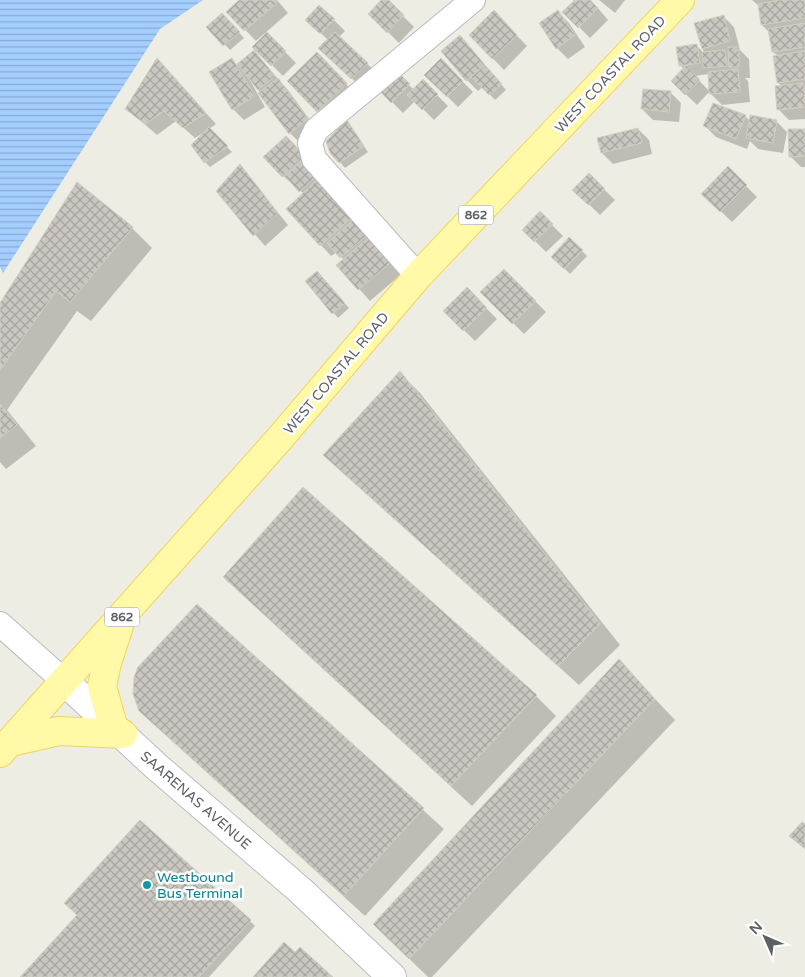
<svg xmlns="http://www.w3.org/2000/svg" width="805" height="977" font-family="'Varela Round',sans-serif">
<defs>
<pattern id="water-rules" width="6" height="5" patternUnits="userSpaceOnUse" patternTransform="scale(1.25)"><rect width="6" height="5" fill="#a3ceff"/><path d="M0 2.5h6" fill="none" stroke="#88aad2"/></pattern>
<pattern id="building-cross-hatch" width="8" height="8" patternUnits="userSpaceOnUse" patternTransform="scale(1.25)"><rect width="8" height="8" fill="#cac7c1"/><path d="M0 0l8 8M0 8l8-8" fill="none" stroke="#a7a5a0"/></pattern>
</defs>
<rect width="100%" height="100%" fill="#eeede3"/>
<path fill="url(#water-rules)" d="M0,0h203l-43,29 -157,244 -3,-6z"/>
<g fill="#0003" fill-rule="evenodd">
<path d="M241,0h36l11,13 -32,28 -28,-29z"/>
<path d="M383,0h4l27,27 -15,16 -29,-29z"/>
<path d="M573,0h18l17,20 -18,18 -26,-26 11,-10z"/>
<path d="M599,0h26l-10,13z"/>
<path d="M752,0h53v119l-16,1 -11,-11 4,-23 -4,-3v-27l-5,-4 -3,-19 -8,-8 -2,-18z"/>
<path d="M494,12l33,34 -23,24 -34,-35z"/>
<path d="M558,12l11,11 16,24 -17,12 -11,-11z"/>
<path d="M222,14l22,24 -14,12 -22,-23z"/>
<path d="M723,16l11,11 6,23 9,9 1,19h-5l3,3 2,21 -28,3 -13,-13 -12,13 -25,-24 12,-12 -4,-4 16,-20 8,8 -8,-29zM709,74l1,18 -15,-16z"/>
<path d="M307,20h27l11,11 -6,6 39,37 -15,15 -43,-41 8,-8z"/>
<path d="M267,34l29,29 -13,13 -29,-29z"/>
<path d="M460,37l46,53 -11,10 -12,-13 -5,4 -11,-11z"/>
<path d="M254,52l34,38 30,41 -17,13 -11,-11 -43,-58 18,32 -21,13 -11,-11 -1,-49 5,5z"/>
<path d="M317,54l40,41 -28,27 -40,-41z"/>
<path d="M441,60l32,32 -15,15 -32,-32z"/>
<path d="M168,71l48,53 -7,5 23,23 -22,15 -5,-5 -2,-29 -8,5 -19,-17 -19,14 -30,-26z"/>
<path d="M397,73l17,17 9,-9 25,25 -14,14 -19,-19 -12,12 -23,-23z"/>
<path d="M670,92l11,11 -2,19 -26,-2 -11,-11z"/>
<path d="M745,116l5,5h26l11,11 -4,21 -25,-4 -8,-8 -3,8 -31,-12 -11,-11z"/>
<path d="M347,122l21,30 -23,16 -5,-6z"/>
<path d="M638,129l11,11 3,14 -39,10 -11,-11 -3,-14z"/>
<path d="M805,130v37h-4l-11,-11z"/>
<path d="M286,138l119,133 -35,30 -32,-36 6,-5 -7,-8 -6,4 -43,-47 16,-15 -21,-18z"/>
<path d="M240,166l48,59 -23,21 -47,-55z"/>
<path d="M728,168l29,29 -25,25 -29,-28z"/>
<path d="M589,175l26,25 -15,15 -26,-25z"/>
<path d="M540,213l23,23 -17,16 -22,-22z"/>
<path d="M132,228l20,20 -61,73 -14,-10 -70,99 29,36 -30,23 -6,-7v-157z"/>
<path d="M582,251l5,5 -17,18 -17,-17z"/>
<path d="M504,270l42,42 -22,22 -42,-42z"/>
<path d="M322,278l27,30 -11,10 -31,-37z"/>
<path d="M467,289l30,30 -22,22 -30,-30z"/>
<path d="M400,373l20,20 200,252 -41,40 -254,-230z"/>
<path d="M245,597l291,99 20,20 -84,90z"/>
<path d="M197,605l247,224 -79,87 -225,-205z"/>
<path d="M619,661l56,59 -243,257h-4l-33,-32z"/>
<path d="M78,915l172,6 5,5 -46,51h-187z"/>
</g>
<g fill="url(#building-cross-hatch)" stroke="#d3cfc2">
<path d="M239,0h38l1,2 -34,29 -18,-19z"/>
<path d="M381,0h8l15,15 -17,18 -19,-19z"/>
<path d="M575,0h15l8,8 -20,20 -16,-16z"/>
<path d="M780,0h25v18l-44,7 -3,-21z"/>
<path d="M319,5l16,14 -15,15 -15,-14z"/>
<path d="M494,10l23,25 -25,24 -23,-24z"/>
<path d="M558,10l17,25 -19,14 -17,-26z"/>
<path d="M222,13l18,19 -17,14 -17,-19z"/>
<path d="M724,15l6,26 -28,8 -8,-26z"/>
<path d="M805,23v24l-33,5 -4,-23z"/>
<path d="M267,32l19,19 -15,15 -19,-19z"/>
<path d="M335,32l33,31 -17,16 -33,-31z"/>
<path d="M460,35l25,30 -19,16 -25,-30z"/>
<path d="M697,44l3,19 -21,3 -3,-19z"/>
<path d="M728,47h11v20h-10z"/>
<path d="M254,50l21,26 -17,14 -21,-26z"/>
<path d="M725,50l2,16 -24,2 -1,-16z"/>
<path d="M805,51v28l-28,4 -4,-27z"/>
<path d="M317,52l30,31 -30,29 -30,-31z"/>
<path d="M157,58l49,55 -23,15 -19,-17 -19,13 -20,-15z"/>
<path d="M232,58l23,38 -23,14 -23,-38z"/>
<path d="M441,58l22,23 -16,16 -23,-22z"/>
<path d="M485,65l17,19 -13,11 -18,-18z"/>
<path d="M686,65l14,15 -15,15 -14,-14z"/>
<path d="M738,69l2,23 -31,2 -1,-22z"/>
<path d="M397,71l13,13 -19,19 -12,-13z"/>
<path d="M278,78l30,41 -19,15 -31,-41z"/>
<path d="M423,79l15,15 -16,16 -15,-15z"/>
<path d="M804,83l1,24 -28,3 -2,-24z"/>
<path d="M643,89l28,2 -2,21 -28,-3z"/>
<path d="M713,103l33,12 -10,24 -33,-13z"/>
<path d="M750,115l27,5 -4,23 -27,-5z"/>
<path d="M347,120l17,26 -25,17 -9,-10 -4,-12z"/>
<path d="M209,127l19,19 -24,17 -13,-18z"/>
<path d="M638,128l4,15 -41,10 -4,-15z"/>
<path d="M788,129h17v27l-16,1z"/>
<path d="M286,136l19,20 -23,21 -19,-20z"/>
<path d="M305,158l14,16 -20,18 -14,-16z"/>
<path d="M240,164l38,49 -25,23 -37,-45z"/>
<path d="M728,166l19,19 -27,27 -19,-18z"/>
<path d="M589,173l16,16 -17,16 -16,-15z"/>
<path d="M318,179l34,38 -32,29 -34,-37z"/>
<path d="M77,182l56,45 -63,75 -14,-11 -56,79v-67z"/>
<path d="M540,211l13,13 -19,18 -12,-12z"/>
<path d="M358,216l14,15 -32,27 -13,-15z"/>
<path d="M373,234l22,25 -37,31 -22,-25z"/>
<path d="M569,237l14,13 -19,19 -13,-12z"/>
<path d="M504,269l32,32 -24,23 -32,-32z"/>
<path d="M317,271l28,32 -13,11 -27,-33z"/>
<path d="M467,287l20,21 -24,23 -20,-20z"/>
<path d="M400,371l200,253 -42,42 -235,-211z"/>
<path d="M0,404l17,21 -17,13z"/>
<path d="M303,487l234,208 -86,91 -228,-209z"/>
<path d="M197,604l227,204 -80,88 -205,-185 -6,-17 1,-17 4,-10z"/>
<path d="M619,659l36,40 -246,260 -36,-35z"/>
<path d="M140,820l111,100 -52,57h-179l57,-62 -13,-12z"/>
<path d="M802,822l3,2v25l-16,-13z"/>
<path d="M284,942l11,10 5,-5 33,30h-80z"/>
</g>
<g fill="none" stroke-linecap="round" stroke-linejoin="round">
<defs>
<g id="minor">
<path d="M418,276l-104,-117 -4,-16 6,-13 157,-130"/>
<path d="M0,624l65,58"/>
</g>
<path id="secondary" d="M65,682l92,85 144,124 91,86"/>
<g id="primary">
<path d="M113,726l-11,-40 5,-23 12,-37"/>
<path d="M10,742l49,-11 64,3"/>
<path d="M0,753l281,-316 137,-161 262,-276"/>
</g>
</defs>
<use href="#minor" stroke="#b9bbc0" stroke-width="26"/>
<use href="#secondary" stroke="#b9bcc2" stroke-width="30"/>
<use href="#primary" stroke="#f1d559" stroke-width="30"/>
<use href="#minor" stroke="#fff" stroke-width="24"/>
<use href="#secondary" stroke="#fff" stroke-width="28"/>
<use href="#primary" stroke="#fff9a8" stroke-width="28"/>
</g>
<circle fill="#0f9aa8" stroke="#fff" stroke-width="2" cx="147" cy="885" r="5"/>
<g text-anchor="middle" stroke-width="5" stroke-linejoin="round" paint-order="stroke">
<g fill="#fff" stroke="#8d8f92" stroke-width="1">
<rect x="458.5" y="205.5" width="35" height="19" rx="4"/>
<rect x="104.5" y="607.5" width="35" height="19" rx="4"/>
</g>
<g font-size="12" font-weight="bold" fill="#5c5f64">
<text x="476" y="219">862</text>
<text x="122" y="621">862</text>
</g>
<g font-size="14" fill="#5c5f64" stroke="#fff">
<text transform="translate(610 74) rotate(-47)" y="5">WEST COASTAL ROAD</text>
<text transform="translate(336 373) rotate(-50)" y="5">WEST COASTAL ROAD</text>
<text transform="translate(196 800) rotate(41)" y="5">SAARENAS AVENUE</text>
</g>
<g font-size="14" fill="#0d838f" stroke="#fff" text-anchor="start">
<text x="157" y="882">Westbound<tspan x="157" dy="16">Bus Terminal</tspan></text>
</g>
</g>
<g transform="translate(765 937) rotate(315)" stroke="#ffffff" stroke-width="4" paint-order="stroke">
<path d="M0-4L9 19L0 12L-9 19Z" fill="#5c5f64"/>
<text y="-8" font-size="14" font-weight="bold" text-anchor="middle" fill="#5c5f64">N</text>
</g>
</svg>
